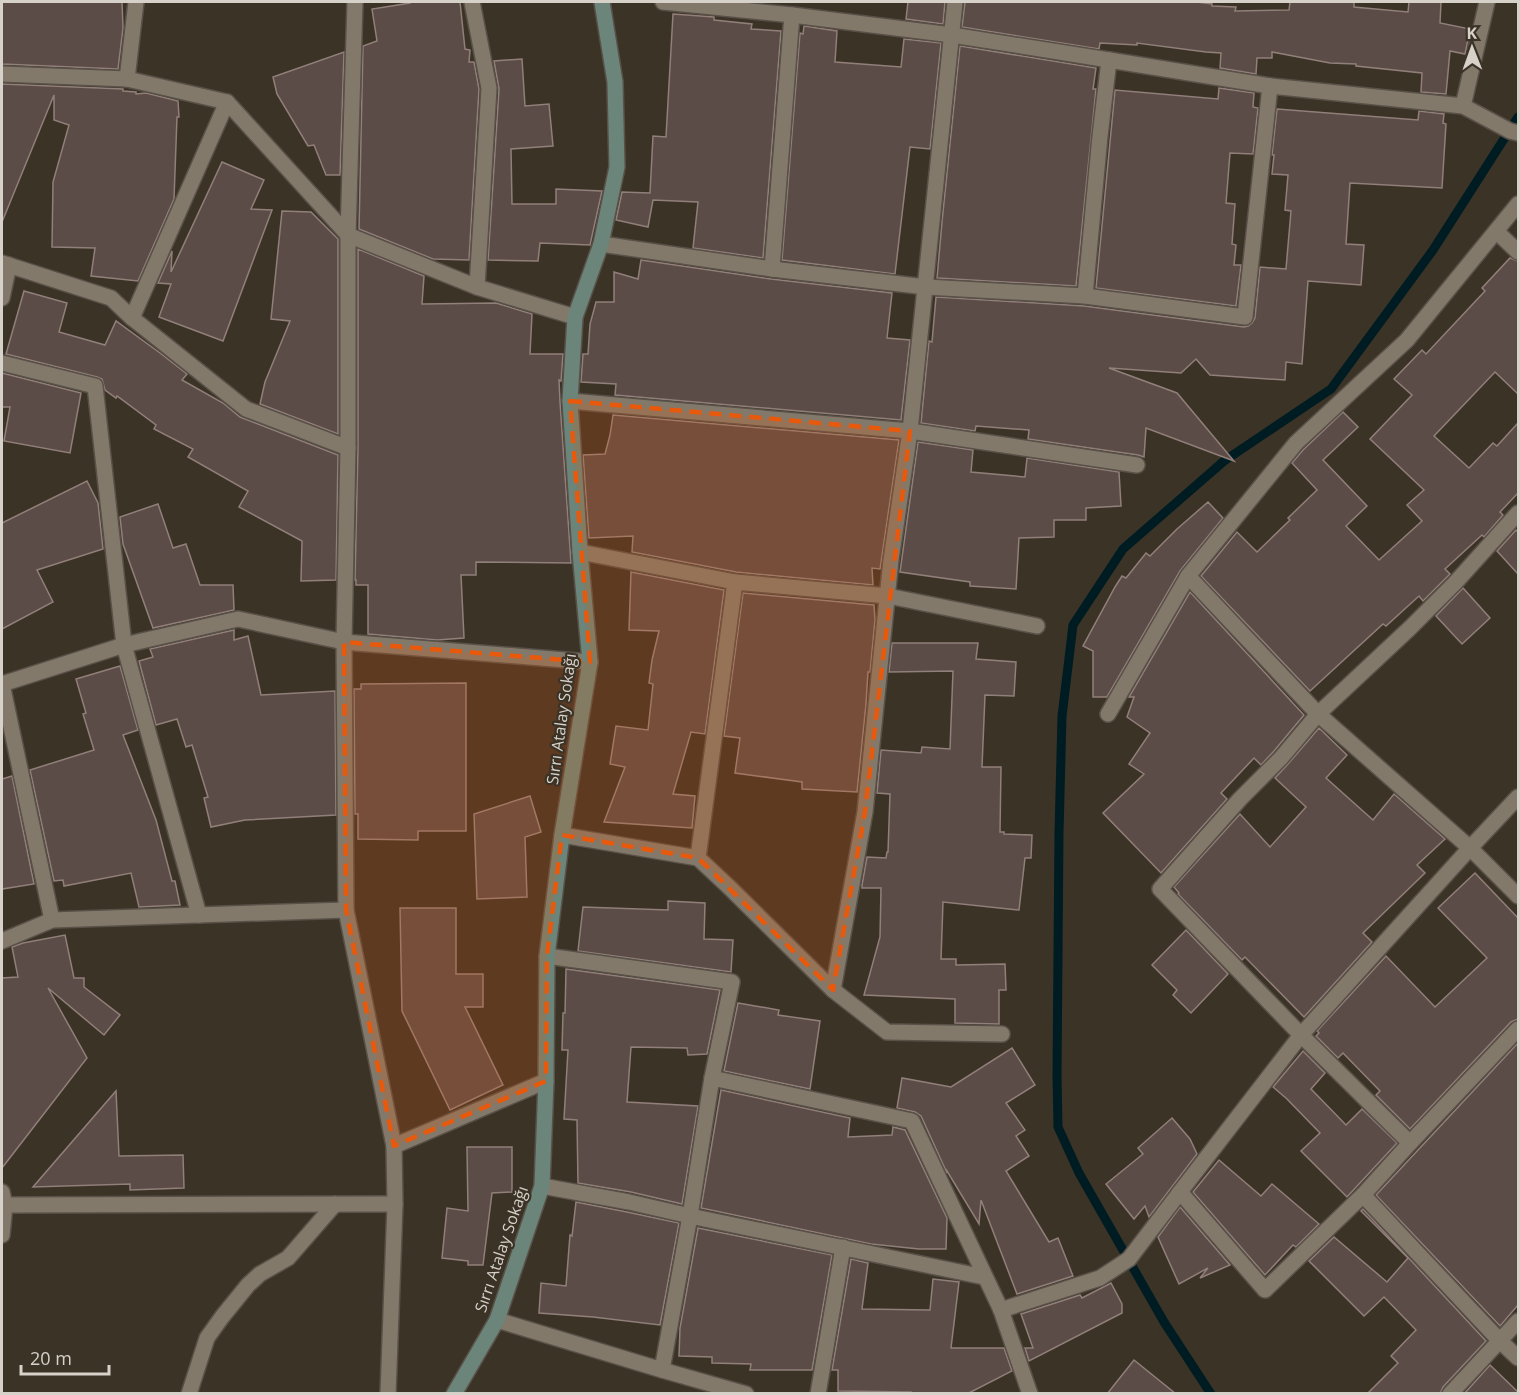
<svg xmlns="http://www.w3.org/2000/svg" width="1520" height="1395" font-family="'Open Sans',sans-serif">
<rect width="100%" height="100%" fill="#3c3327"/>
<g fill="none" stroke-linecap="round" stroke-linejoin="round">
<path stroke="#001c23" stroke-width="9" d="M1211,1394l-47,-72 -85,-149 -21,-46 -1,-51 2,-243 3,-117 11,-91 50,-76 101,-88 107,-72 102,-139 85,-133"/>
</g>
<g fill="#5c4c47" stroke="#917f7a" stroke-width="1.5">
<path d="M2,2h120l1,26 -5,41 -116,-5z"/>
<path d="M410,2h50l5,47 5,1 -1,12h5l5,27 -10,171 -36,-1 -74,-30 4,-183 14,-5 -5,-32 38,-6z"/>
<path d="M908,2h37l-2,22 -37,-5z"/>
<path d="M965,2h232l15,2v2l24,1 -1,4 54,-1 1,-8h64v5l54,5 1,-10h32l-1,21 30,6 -5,25 -15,-3 -4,43 -25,-2 1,-19 -66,-7v-2l-26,-1 -58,-11v6h-15l-1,16 -36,-6 1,-15 -15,-1 -69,-9v2l-37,-2 -1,6 -137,-22z"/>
<path d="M673,14l41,3v3l38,4 -1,5 30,2 -18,227 -70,-10 5,-46 -45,-2 -5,27 -32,-7 6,-28 28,1 3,-57 13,1z"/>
<path d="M804,26l33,5 -2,31 66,5 3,-28 37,4 -11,106 -20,-2 -15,127 -113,-14 18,-227 3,1z"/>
<path d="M960,46l136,22 -3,21h3l-20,197 -139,-8 5,-56z"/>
<path d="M344,52l-4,123h-14l-12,-30 -6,1 -31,-52 -4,-17z"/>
<path d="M522,59l3,47 24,-2 4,42 -42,3 1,55h44v-15l46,2 -12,54 -50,-2 -2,18 -50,-1 11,-171 -5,-28z"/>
<path d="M2,84l121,5v2l13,1v2l10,-1 32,8 1,16h-2l-3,82 -36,82 -47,-5 4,-28 -43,-1 1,-65 16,-57 -15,-5v-25l-52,127z"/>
<path d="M1219,88l35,5 -1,14 5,1 -5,46 -23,-1 -4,50 9,1 -3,40 4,1 -2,20h7l-5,41 -140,-18 19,-198 103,9z"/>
<path d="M1277,109l141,11 1,-9 25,3 -1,9 3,1 -4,64 -92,-5 -4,61 18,1 -3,40 -53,-4 -6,83 -16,-2 -1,18 -75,-5 -14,-16 -15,14 -72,-5 68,25 57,68 -88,-33 -2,29 -6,-2 -110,-16 1,-9 -53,-4 -1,5 -54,-8 8,-82 3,1 4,-45 148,9 160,21 4,-1 4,-3 3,-5 5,-51 26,2 5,-58 -6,-1 3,-35 -16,-1 2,-19h-2z"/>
<path d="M222,162l42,18 -13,29 21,1 -49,131 -64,-24 12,-33 -13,-1 14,-32 -1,21z"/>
<path d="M282,211l29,1 27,27v195l-78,-30 5,-22 25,-61 -19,-2z"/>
<path d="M358,249l66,27 -2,28 74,-1 36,11 -2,40h33l-2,27 -2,-1 1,22 11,161 -95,-1v13h-15l3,63 -27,2 -69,-6v-49h-12v-5h-1l3,-132z"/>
<path d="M1510,258l8,3v133l-23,-22 -61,64 35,32 24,-25 4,3 21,-23v70l-18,19 3,3 -19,22 -2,-2 -37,34 5,5 -27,27 -4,-5 -33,30 -3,-2 -73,67 -109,-115 36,-44 20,20 33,-32 -2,-2 29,-28 -25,-27 11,-13 40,-38 15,15 -35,33 44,46 -21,20 33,34 43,-39 -15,-16 17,-15 -54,-51 42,-44 -18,-16 28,-29 4,4 59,-63 -3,-3z"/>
<path d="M641,260l130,19 121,14 -5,45 23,2 -9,80 -286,-25 1,-11 -35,-2 2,-28h5l2,-30 6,-22h18v-30l24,7z"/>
<path d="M24,291l43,12 -8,29 46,13 11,-24 44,32 27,21 -5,6 41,23 17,14 98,38 -2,125 -35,1 1,-40 -63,-34 9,-16 -60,-34 5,-8 -39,-20 2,-4 -39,-29 -1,2 -11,-8 -3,-11 -5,-2 -91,-23z"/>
<path d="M2,373l79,20 -11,60 -66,-12 6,-34h-8z"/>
<path d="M613,415l286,25 -19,129 -8,-1 1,17 -137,-13 -104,-20 1,-16 -44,2 -6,-83 22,-1 5,-19z"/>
<path d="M918,442l55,8 -2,22 54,5 2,-19 92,14 2,34 -35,2v12h-32v17l-35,1 -3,51 -46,-3v-4l-70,-10z"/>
<path d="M87,481l11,22 5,46 -66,21 16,32 -51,27v-106z"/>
<path d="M1208,502l15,16 -43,53 -73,126h-14v-46l-10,-5 32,-59 7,-11 4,2 20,-25 4,3 27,-27z"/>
<path d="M158,504l15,44 13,-4 14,41h33l1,25 -81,18 -30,-84 -3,-27z"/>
<path d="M1516,530l2,2v42l-21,-23z"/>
<path d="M631,572l93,18 -19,144 -14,-2 -18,62 22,2 -3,32 -88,-6 21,-55 -15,-3 6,-38 32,4 5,-46 -4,-1 3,-23 7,-29 -30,-1z"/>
<path d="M1463,588l27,30 -28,26 -26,-28z"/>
<path d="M1190,592l114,123 -30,36 -13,14 -7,-7 -33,35 6,6 -66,74 -58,-60 41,-39 -15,-10 21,-31 -23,-16 7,-20h-5z"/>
<path d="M743,593l131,12 1,15 -5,52h-2l-2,32 -9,88 -55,-3v-7l-67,-9 5,-35 -16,-2z"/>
<path d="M234,630v10l14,-4 13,59 74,-4 1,124 -91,5 -34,7 -7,-29 4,-1 -16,-52 -6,2 -9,-28 -21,6 -17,-64 14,-4 -3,-8z"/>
<path d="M892,643h86l-2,16 40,3 -2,34 -29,-1 -3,72h19l-1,65h4v2l28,1 -1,23h-6l-6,52 -76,-8 -2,57h15v6l49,-1 1,26h-7v34l-44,-1v-24l-91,-4 16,-58 1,-49h-19v-3l5,-28 19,1 1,-6h1l2,-58 -13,-1 4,-43 40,3 1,-6 28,2 3,-78 -64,1z"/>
<path d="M120,666l18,64 -15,5 33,85 16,61h3l5,24 -41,2 -8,-34 -67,13 -1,-6 -9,1 -24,-111 64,-20 -11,-36 3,-1 -10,-34z"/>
<path d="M466,683v148h-48v9l-60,-1v-25h-3l-1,-125h7v-5z"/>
<path d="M1319,728l28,27 -21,23 47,42 21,-26 51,45 -28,26 8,8 -62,60 9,9 -68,75 -59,-60 -3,3 -64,-66 1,-1 -5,-6 66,-73 30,33 36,-40 -31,-29 13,-14z"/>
<path d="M12,776l22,108 -32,5v-110z"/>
<path d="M530,796l11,36 -16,5 2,60 -50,2 -3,-85z"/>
<path d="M1475,873l43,45v101l-7,3 -101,107 -34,-34 4,-4 -37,-38 -5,5 -22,-22 3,-3 -2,-2 69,-75 49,51 52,-49 -49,-50z"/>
<path d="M668,901l37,2 -1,36 29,1 -2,32 -153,-21 5,-44 85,3z"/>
<path d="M400,908h56v66h27v33h-18l38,78 -53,25 -48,-99z"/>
<path d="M1186,930l42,44 -37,39 -18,-18 4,-5 -25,-25z"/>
<path d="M65,935l9,43h10v9l36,28 -16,20 -56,-47 39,70 -85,110v-190l16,-1 -6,-30 11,-4z"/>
<path d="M566,969l154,21 -13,64 -19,1 -1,-7 -56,-1 -4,55 71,4 -16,98 -51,-12 -53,-9 -1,-63 -13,-1 4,-69h-6l1,-37h2z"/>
<path d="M738,1003l41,7 -1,5 42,6 -10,68 -86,-18z"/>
<path d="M1518,1043v262l-18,21 -124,-131z"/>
<path d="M1012,1048l23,37 -29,18 19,27 -9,6 13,20 -23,15 43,71 9,-4 15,38 -56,18 -36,-94 -2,24 -32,-53v2l-26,-57 -6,-4 -18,-4 5,-30 49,9z"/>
<path d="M1303,1051l22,22 -14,16 35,36 16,-16 35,34 -50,54 -46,-46 19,-18 -33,-34 -14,-12z"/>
<path d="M721,1090l129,28 -2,19 44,-2 1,-8 12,3 42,88 -1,31h-27l-48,-5 -170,-36z"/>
<path d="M116,1091l3,65 64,-1 1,33 -54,2v-6l-97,3z"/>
<path d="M1172,1118l18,21 7,15 -48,63 -4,-11 -11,13 -28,-35 37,-30 -5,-6z"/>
<path d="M467,1147h45v45l-20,1 -9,72h-15v-4l-26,-3 5,-50 21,3z"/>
<path d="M1219,1160l42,36 11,-12 47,40 -23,23 -3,-2 -28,30 -72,-83z"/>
<path d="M576,1202l51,10 52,11 -19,102 -67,-8 -54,-4 2,-30 25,3 4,-51 2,1z"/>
<path d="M1180,1207l50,58 -30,13 8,-10 -29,16 -21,-47z"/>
<path d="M1363,1209l123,132 -43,46 -3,7h-73l31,-31 -7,-7 25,-26 -32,-33 -20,19 -55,-55 25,-24 53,45 21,-24 -47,-47z"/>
<path d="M698,1228l134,27 -20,115h-62l1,-6 -39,-1v-6l-33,-1 1,-28z"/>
<path d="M851,1259l17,4 -6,46 68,1 3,-31 26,3 -8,66h53l8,23 -45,23h-56v-2l-73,-1v-21h-6z"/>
<path d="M1111,1283l11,21v9l-93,48 -4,-13h8l-12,-34 59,-19 2,3z"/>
<path d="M1134,1360l42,34h-69z"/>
<path d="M1490,1365l28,27v2h-54z"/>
</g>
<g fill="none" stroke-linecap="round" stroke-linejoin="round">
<defs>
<path id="service" d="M189,1394l18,-56 15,-21 26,-32 12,-11 28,-16 47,-54"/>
<g id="minor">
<path d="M472,2l17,86 -12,199"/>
<path d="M663,2l129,13 160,20 157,25"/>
<path d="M2,74l125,5 100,23 121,133 129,52 98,30"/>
<path d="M127,79l9,-77"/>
<path d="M1463,106l24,-104"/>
<path d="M1518,204l-111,136 -111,103 -108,133 130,138 152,134 48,48"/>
<path d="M1497,232l21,20"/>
<path d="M601,244l171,25 154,18 159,9 160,21 25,-231 193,20 47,25 8,2"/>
<path d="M2,263l109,35 21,20 114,91 102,39"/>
<path d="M772,269l20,-254"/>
<path d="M1085,296l15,-160 9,-76 161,26"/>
<path d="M2,298l7,-33"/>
<path d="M132,318l95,-216"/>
<path d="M2,363l93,23 29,259 75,270"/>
<path d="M570,401l340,30 227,34"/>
<path d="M1518,513l-63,70 -45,45 -92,86 -37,44 -41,41 -80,90 141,146 109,108 -47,52 137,146 18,17"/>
<path d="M580,552l155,30"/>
<path d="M2,684l122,-39 114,-26 106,23 246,20"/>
<path d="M2,684l50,236"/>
<path d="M1108,714l80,-138"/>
<path d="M562,835l136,23 32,30 103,102 32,-178 26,-252 19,-129 45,-429"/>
<path d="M698,858l37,-276 153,14 149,30"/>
<path d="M346,910l48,236 1,58 -7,190"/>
<path d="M2,941l50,-21 294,-10 -2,-268 4,-194v-213l7,-233"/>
<path d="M547,956l185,26 -20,96 200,43 89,189 29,84"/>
<path d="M833,990l54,42 115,2"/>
<path d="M1410,1143l108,-114"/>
<path d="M394,1146l152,-65"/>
<path d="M542,1186l87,16 61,14 294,61"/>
<path d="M2,1192l3,13 -3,30"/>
<path d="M1363,1195l-98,95 -85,-98 121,-157 169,-187 48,-51"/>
<path d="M5,1205l390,-1"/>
<path d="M1001,1310l99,-32 29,-19 51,-67"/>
<path d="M497,1320l165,50 84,24"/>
<path d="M662,1370l28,-154 22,-138"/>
<path d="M818,1394l25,-147"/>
<path d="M1450,1394l68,-73"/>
</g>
<path id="secondary" d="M454,1394l43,-74 45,-134 4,-105 1,-125 15,-121 28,-173 -10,-110 -10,-151 5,-84 26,-73 16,-77 -2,-85 -13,-80"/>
</defs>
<use href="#service" stroke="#595148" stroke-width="18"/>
<use href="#minor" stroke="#595148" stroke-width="18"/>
<use href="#secondary" stroke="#595148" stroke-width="18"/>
<use href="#service" stroke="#83796b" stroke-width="15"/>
<use href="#minor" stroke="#83796b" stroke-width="15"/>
<use href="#secondary" stroke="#6b857a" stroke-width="15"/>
</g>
<path fill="#e8590c" fill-opacity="0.2" stroke="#e8590c" stroke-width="4.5" stroke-dasharray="12 8" stroke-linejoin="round" d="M570,401l340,30 -45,381 -32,178 -135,-132 -136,-23 -15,121 -1,125 -152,65 -48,-236 -2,-268 246,20z"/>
<g text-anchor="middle" stroke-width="4.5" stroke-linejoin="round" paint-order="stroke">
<g font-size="16" fill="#d6d1c9" stroke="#3c3327">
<text transform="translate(561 719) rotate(-82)" y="6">Sırrı Atalay Sokağı</text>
<text transform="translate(501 1249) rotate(-71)" y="6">Sırrı Atalay Sokağı</text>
</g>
</g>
<rect width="1520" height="1395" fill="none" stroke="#d6d1c9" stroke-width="6"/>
<g transform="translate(1472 48) rotate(359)" stroke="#3c3327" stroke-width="4.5" paint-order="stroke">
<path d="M0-4.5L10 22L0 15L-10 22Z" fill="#d6d1c9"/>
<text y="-9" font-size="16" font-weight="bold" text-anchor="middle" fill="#d6d1c9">K</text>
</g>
<path d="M21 1365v9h88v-9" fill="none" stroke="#d6d1c9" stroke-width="3"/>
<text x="30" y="1365" font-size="18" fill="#d6d1c9" stroke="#3c3327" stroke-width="4.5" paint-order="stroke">20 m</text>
</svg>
